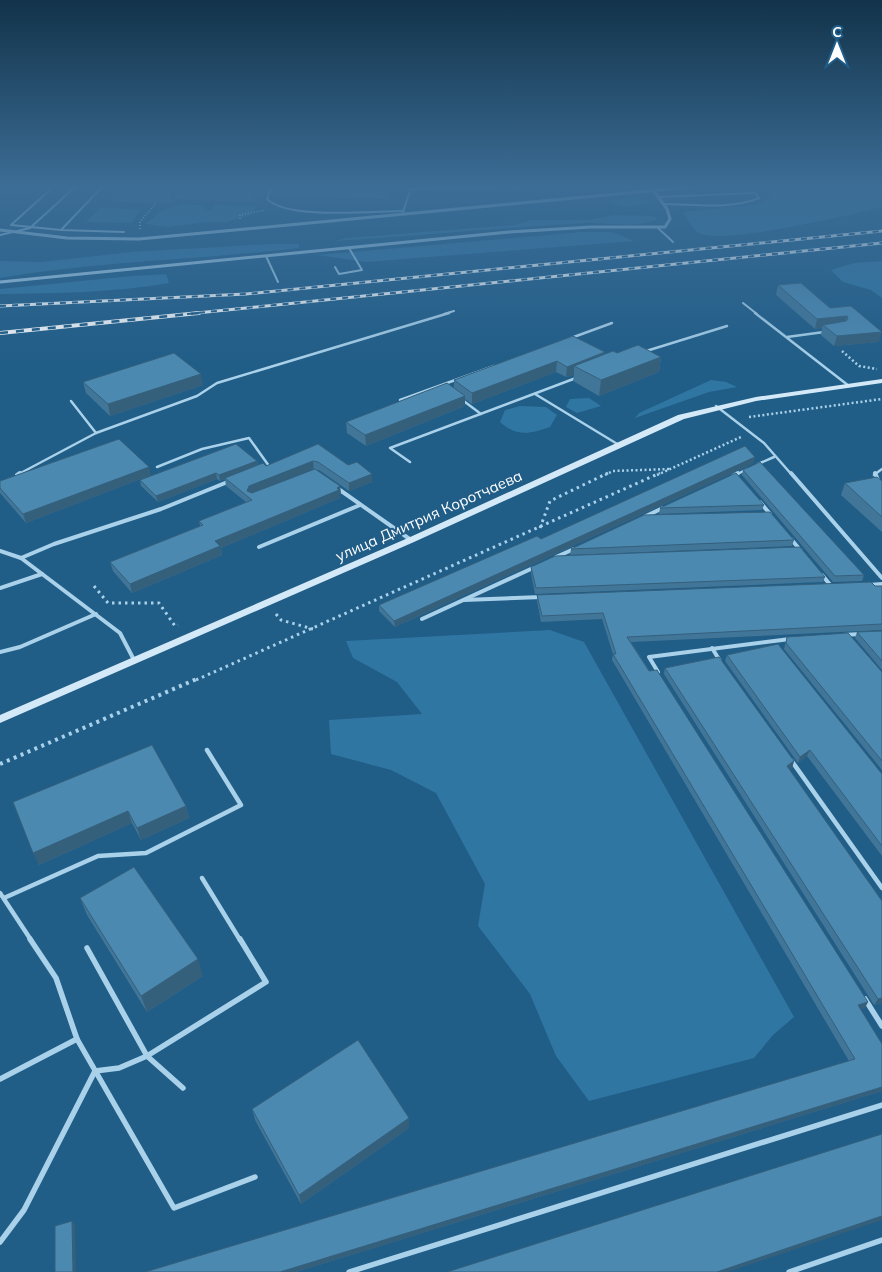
<svg xmlns="http://www.w3.org/2000/svg" width="882" height="1272" font-family="Mulish,sans-serif">
<rect width="100%" height="100%" fill="#205d87"/>
<g fill="#3076a3">
<path d="M777,187h105v20c-30,7 -161,39 -183,26 -6,-3 -12,-15 -16,-21l78,-8z"/>
<path d="M632,198l15,2 5,3c-13,2 -31,7 -43,-2z"/>
<path d="M182,204l19,1 4,2v4l7,-1 2,-5 43,1 -7,9 -23,7h-20l-39,5 -22,-3 14,-12z"/>
<path d="M101,207l40,3 -10,13 -45,-1z"/>
<path d="M614,215l37,1 7,3c-21,10 -48,3 -71,4 -84,4 -168,13 -252,18l12,-3 167,-13 17,-5h58z"/>
<path d="M582,232h30l22,9 -268,21 -49,-7z"/>
<path d="M271,244h28v4c-100,12 -200,13 -299,30v-17l41,1 91,-10z"/>
<path d="M882,261v37l-11,-8 -28,-8 -12,-12 23,-7z"/>
<path d="M166,274l3,9c-56,10 -113,10 -169,11v-5l132,-13z"/>
<path d="M711,380l15,2 11,5 -28,5 -74,26 4,-5z"/>
<path d="M589,398l12,8 -24,7 -11,-6 4,-8z"/>
<path d="M520,406l26,1 11,8 -7,12c-20,7 -33,10 -50,-5l5,-12z"/>
<path d="M550,630l34,12 210,375 -21,18 -19,23 -165,43 -33,-45 -26,-62 -52,-68 7,-42 -49,-91 -45,-23 -60,-16 -2,-34 93,-6 -25,-32 -44,-24 -7,-17z"/>
</g>
<g fill="none" stroke-linecap="round" stroke-linejoin="round">
<g stroke="#a9d1ea" stroke-width="2" stroke-dasharray="1 2" stroke-linecap="butt">
<path d="M510,189h14"/>
<path d="M240,219v-4l25,-5"/>
<path d="M140,229v-7l16,-19"/>
</g>
<g stroke="#a9d1ea" stroke-width="2.5" stroke-dasharray="2 2.5" stroke-linecap="butt">
<path d="M842,351l17,15 18,3"/>
<path d="M749,417l133,-18"/>
<path d="M605,475l8,-4 57,-2"/>
<path d="M657,475l84,-38"/>
</g>
<g stroke="#a9d1ea" stroke-width="3" stroke-dasharray="2.5 4" stroke-linecap="butt">
<path d="M540,528l10,-27 58,-28"/>
<path d="M94,586l14,17h51l16,23 3,-1"/>
<path d="M276,614l5,6 32,9"/>
<path d="M196,680l464,-207"/>
</g>
<path stroke="#a9d1ea" stroke-width="4" stroke-dasharray="3 4.5" stroke-linecap="butt" d="M0,764l199,-86"/>
<g stroke="#a9d1ea" stroke-width="2">
<path d="M53,187l-42,38 50,5 63,2"/>
<path d="M634,187l2,5"/>
<path d="M262,188h9l-4,11c21,21 105,12 136,12"/>
<path d="M410,189l89,-2"/>
<path d="M658,197l97,-4 4,5c-29,12 -65,6 -96,6"/>
<path d="M403,212l8,-24"/>
<path d="M658,228l15,14"/>
<path d="M61,230l41,-43"/>
<path d="M0,235l30,-7 45,-41"/>
<path d="M266,256l12,26"/>
<path d="M335,267l4,7 23,-4 -13,-22"/>
<path d="M743,303l14,11"/>
<path d="M444,314l10,-3"/>
</g>
<g stroke="#a9d1ea" stroke-width="2.5">
<path d="M755,313l94,73"/>
<path d="M787,337l37,-5"/>
<path d="M571,338l41,-15"/>
<path d="M643,352l84,-26"/>
<path d="M535,394l84,51"/>
<path d="M461,399l20,15"/>
<path d="M400,400l94,-34"/>
<path d="M71,401l25,32"/>
<path d="M716,406l48,37 28,32"/>
<path d="M410,462l-20,-14 186,-70"/>
<path d="M758,464l16,-7"/>
<path d="M157,467l45,-18 47,-11 20,28"/>
<path d="M17,475l79,-42 101,-37 20,-13 232,-70"/>
<path d="M736,475l11,-6"/>
<path d="M874,475l8,-6"/>
</g>
<g stroke="#a9d1ea" stroke-width="4">
<path d="M791,473l91,105"/>
<path d="M875,473l7,16"/>
<path d="M17,475l3,-2"/>
<path d="M733,476l5,-3"/>
<path d="M337,488l74,52"/>
<path d="M760,502l10,12"/>
<path d="M644,517l19,-9"/>
<path d="M791,539l10,12"/>
<path d="M259,547l101,-42"/>
<path d="M0,551l21,7 99,75 14,27"/>
<path d="M556,557l18,-8"/>
<path d="M21,558l33,-14 107,-35 69,-28"/>
<path d="M822,575l10,12"/>
<path d="M869,585l13,-1"/>
<path d="M0,588l42,-14"/>
<path d="M464,600l78,-3"/>
<path d="M422,619l111,-51"/>
<path d="M844,635l16,-1"/>
<path d="M712,648l8,13"/>
<path d="M0,652l20,-5 76,-33"/>
<path d="M658,672l-9,-15 141,-18"/>
</g>
<g stroke="#a9d1ea" stroke-width="4.5">
<path d="M791,760l91,128"/>
<path d="M202,878l38,62"/>
<path d="M0,893l31,47"/>
<path d="M4,898l94,-42 48,-3 95,-48 -34,-55"/>
</g>
<g stroke="#a9d1ea" stroke-width="5.5">
<path d="M30,939l26,39 21,61 97,169 81,-31"/>
<path d="M87,948l60,108 36,32"/>
<path d="M865,999l17,27"/>
<path d="M0,1079l77,-40"/>
<path d="M0,1242l24,-32 71,-139 24,-3 28,-12 119,-74 -26,-43"/>
<path d="M349,1272l533,-167"/>
<path d="M789,1272l93,-32"/>
</g>
<g stroke="#a9d1ea" stroke-width="3">
<path d="M0,230l67,8 72,1 552,-52"/>
<path d="M0,282l509,-50 82,-5h74l5,-8 -3,-10 -13,-18"/>
</g>
<path fill="#d4e9f8" fill-rule="evenodd" d="M882,379v4l-126,18 -72,18 -270,123 -414,181v-8l408,-177 270,-123 78,-18z"/>
<defs>
<g id="rail-far1">
<path d="M0,306l246,-12 636,-63"/>
<path d="M187,314l695,-71"/>
</g>
<path id="rail" d="M0,333l199,-20"/>
</defs>
<use href="#rail-far1" stroke="#fff" stroke-width="3"/>
<use href="#rail" stroke="#fff" stroke-width="4"/>
<use href="#rail-far1" stroke="#205d87" stroke-width="2" stroke-dasharray="6" stroke-linecap="butt"/>
<use href="#rail" stroke="#205d87" stroke-width="2.5" stroke-dasharray="8" stroke-linecap="butt"/>
</g>
<g fill="#417698">
<path d="M0,187h41l-8,6h-33z"/>
<path d="M112,187h155v4l-1,3h-7l-6,8 -77,-3 -4,4 -59,-2 -2,-12z"/>
<path d="M271,187h121l-5,12 -115,-5z"/>
<path d="M778,285l52,23 21,-2 28,36 -45,4 -13,-11 1,-7 -7,1 -39,-34z"/>
<path d="M573,336l32,18 12,-1 44,4 -2,15 -60,24 -26,-15 1,-6 -8,2 -10,-5 -84,32 -7,-5v7l-99,40 -19,-13 -1,-11 108,-34v-8z"/>
<path d="M83,382l120,3 -93,31 -24,-23z"/>
<path d="M318,444l54,38 -23,9 -30,-21h-3l24,16 1,9h-2l1,3 -119,50 1,7 -90,38 -19,-22 -3,-9 90,-36 -1,-5 47,-19 -20,-16 -1,-7 -5,2 -3,-2 -59,23 -17,-16 -1,-6 117,-19 1,4 8,1z"/>
<path d="M754,463l-359,164 -16,-16v-6l162,-66z"/>
<path d="M743,470l121,105 -2,6 -29,1 -91,-107z"/>
<path d="M151,475l-125,48 -26,-30v-12z"/>
<path d="M882,481v51l-41,-37 4,-12z"/>
<path d="M764,505l-2,5 -103,4 1,-6z"/>
<path d="M794,540l-2,6 -222,9 1,-6z"/>
<path d="M531,567l294,10 -2,5 -288,12 -4,-21z"/>
<path d="M882,586v44l-251,12 234,366 -5,1 22,35v47l-586,181h-151l704,-211 -237,-401 1,-6 -11,-35 -61,3 -4,-21v-6z"/>
<path d="M882,631v39l-27,-32 2,-6z"/>
<path d="M787,637l95,35v98l-98,-121z"/>
<path d="M727,655l155,119v82l-75,-100 -9,7 -73,-102z"/>
<path d="M665,668l129,93 -2,7 -3,1 93,132v102l-8,2 -210,-331z"/>
<path d="M13,802l173,4 3,12 -48,22 -9,-17 -93,42z"/>
<path d="M80,898l123,78 -56,36 -60,-97z"/>
<path d="M252,1109l157,9v10l-108,76 -46,-84z"/>
</g>
<g fill="#35607c">
<path d="M32,187h9l-8,6z"/>
<path d="M174,187l2,12 -4,4 -2,-12z"/>
<path d="M253,187h5l1,7 -6,8 -1,-13z"/>
<path d="M265,187h2v4l-1,3z"/>
<path d="M387,187h5l-5,12z"/>
<path d="M847,316l-3,10 -21,-1 -1,3 -7,1 2,-10z"/>
<path d="M882,332l-3,10 -45,4 3,-10z"/>
<path d="M605,352l-1,11 -30,3v9l-8,2 1,-10z"/>
<path d="M661,357l-2,15 -60,24 2,-16z"/>
<path d="M557,361l-1,11 -84,32v-11z"/>
<path d="M201,374l2,11 -93,31 -2,-12z"/>
<path d="M465,396v10l-99,40 -1,-11z"/>
<path d="M755,457l-1,6 -359,164 -1,-6z"/>
<path d="M257,461l1,6 -38,14 -1,-6z"/>
<path d="M313,461l1,9 -63,25 -4,-4 2,-5z"/>
<path d="M149,467l2,8 -125,48 -3,-9z"/>
<path d="M216,473l1,6 -59,23 -2,-6z"/>
<path d="M372,474v8l-23,9v-8z"/>
<path d="M340,486l1,9h-2l1,3 -119,50 1,7 -90,38 -2,-9 85,-43z"/>
<path d="M810,750l-3,6 -9,7 2,-6z"/>
<path d="M794,761l-2,7 -7,5 2,-7z"/>
<path d="M186,806l3,12 -48,22 -4,-12z"/>
<path d="M128,811l4,12 -93,42 -6,-12z"/>
<path d="M198,959l5,17 -56,36 -6,-16z"/>
<path d="M882,998v5l-8,2 4,-6z"/>
<path d="M868,1002l-3,6 -10,3 3,-6z"/>
<path d="M882,1087v4l-586,181h-16z"/>
<path d="M409,1118v10l-108,76 -2,-9z"/>
<path d="M882,1216v4l-154,52h-11z"/>
<path d="M72,1221l3,4 1,47h-3z"/>
</g>
<g fill="#4c89b1" stroke="#35607c">
<path d="M112,187h62l-4,4 -59,-2z"/>
<path d="M187,187h66l-1,2z"/>
<path d="M801,283l29,25 21,-2 31,26 -45,4 -14,-11 23,-4 2,-2 -1,-3 -30,3 -39,-34z"/>
<path d="M573,336l32,16 -38,15 -10,-6 -85,32 -18,-13z"/>
<path d="M638,345l23,12 -60,23 -27,-14 39,-15 4,2z"/>
<path d="M174,353l27,21 -93,30 -25,-22z"/>
<path d="M447,383l18,13 -100,39 -19,-13z"/>
<path d="M119,439l30,28 -126,47 -23,-26v-7z"/>
<path d="M236,444l21,17 -38,14 -3,-2 -60,23 -16,-16z"/>
<path d="M318,444l30,21 9,-3 15,12 -23,9 -31,-21 -5,-1 -64,25 -2,5 5,2 63,-24 25,17 -3,2 2,2 -124,51 5,5 -90,38 -20,-22 93,-37 -4,-4 53,-21 -27,-22 38,-15 3,3z"/>
<path d="M745,446l10,11 -361,164 -15,-16 158,-69 4,3z"/>
<path d="M760,462l104,113 -29,1 -92,-106z"/>
<path d="M736,473l28,32 -104,3z"/>
<path d="M877,477l5,4v36l-37,-34z"/>
<path d="M770,512l24,28 -223,9 73,-34z"/>
<path d="M800,547l25,30 -289,11 -5,-21 24,-11z"/>
<path d="M871,582l4,4h7v38l-255,13 22,34 8,-1 211,332 -10,3 24,39v43l-602,185h-135l710,-213 -242,-405h3l-13,-41 -61,3 -5,-21z"/>
<path d="M882,631v30l-25,-29z"/>
<path d="M848,633l34,39v89l-96,-118 1,-6z"/>
<path d="M778,644l104,130v72l-72,-96 -10,7 -73,-102z"/>
<path d="M719,657l75,104 -7,5 95,135v97l-4,1 -213,-331z"/>
<path d="M152,745l34,61 -49,22 -9,-17 -95,42 -20,-51z"/>
<path d="M134,867l64,92 -57,37 -61,-98z"/>
<path d="M358,1040l51,78 -110,77 -47,-86z"/>
<path d="M882,1134v82l-165,56h-270z"/>
<path d="M72,1221l1,51h-18v-46z"/>
</g>
<linearGradient id="sky" x2="0" y2="1"><stop stop-color="#12334a"/><stop offset="0.51" stop-color="#3c6d96"/><stop offset="1" stop-color="#3c6d96" stop-opacity="0"/></linearGradient>
<rect width="882" height="365" fill="url(#sky)"/>
<g text-anchor="middle" stroke-width="4" stroke-linejoin="round" paint-order="stroke">
<g font-size="15" fill="#fff" stroke="#205d87">
<text transform="translate(429 516) rotate(-24)" y="5">улица Дмитрия Коротчаева</text>
</g>
</g>
<g transform="translate(837 45)" stroke="#205d87" stroke-width="4" paint-order="stroke">
<path d="M0-4L9 19L0 12L-9 19Z" fill="#ffffff"/>
<text y="-8" font-size="14" font-weight="bold" text-anchor="middle" fill="#ffffff">С</text>
</g>
</svg>
